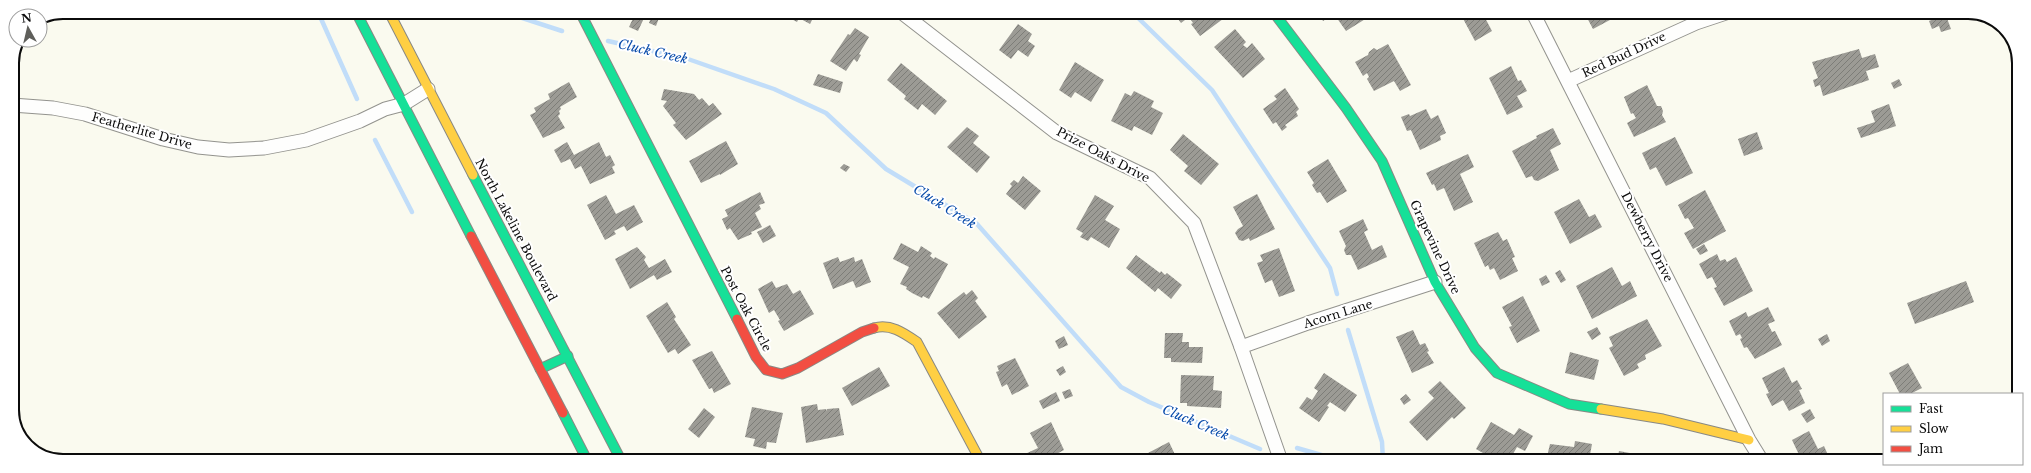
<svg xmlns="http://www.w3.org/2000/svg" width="2031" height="473" font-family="'Libre Baskerville',serif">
<defs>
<pattern id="building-hatch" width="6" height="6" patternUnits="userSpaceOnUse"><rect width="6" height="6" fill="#9c9b95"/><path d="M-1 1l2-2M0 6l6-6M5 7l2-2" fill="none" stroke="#7d7d78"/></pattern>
</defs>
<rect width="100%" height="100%" fill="#fafaef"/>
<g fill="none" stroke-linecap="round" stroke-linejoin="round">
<g stroke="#c1ddf9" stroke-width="4.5">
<path d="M318,12l39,87"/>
<path d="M504,12l58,19"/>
<path d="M1133,13l79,77 118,178 7,26"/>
<path d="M608,41l80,18 86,30 52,24 60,56 91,55 144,163 28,15 111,47"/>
<path d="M375,140l37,72"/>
<path d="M1348,330l34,112 1,19"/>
<path d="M1297,448l45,13"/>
</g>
</g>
<g fill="url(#building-hatch)">
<path d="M636,12l9,4 -7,15 -9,-4z"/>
<path d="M777,12h39l-6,12 -11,-6 -2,4 -13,-7 -3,5 -6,-3z"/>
<path d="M1178,13h53l-31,23 -9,-12 2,-1 -4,-6 -8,6 -6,-8z"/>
<path d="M1318,13h57l-29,18 -12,-17 -11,7z"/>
<path d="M1460,13h25l-2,1 9,17 -17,10z"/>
<path d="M1588,13h35l-30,16 -8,-15z"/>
<path d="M1925,13h20l6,16 -10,3 -2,-6 -7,3 -3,-8 7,-3 -8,2z"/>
<path d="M1973,13h6l6,4 -10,3z"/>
<path d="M652,15l7,3 -3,8 -7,-3z"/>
<path d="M1018,24l14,10 -4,7 7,5 -7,11 -10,-7 -7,9 -12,-9z"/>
<path d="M855,28l14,9 -10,17 2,1 -4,7 -3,-3 -8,12 -16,-10 18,-27 2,1z"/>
<path d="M1235,29l11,13 -3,3 4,3 5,-5 13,16 -22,19 -29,-31z"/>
<path d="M1388,44l23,41 -11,6 -6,-10 -20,10 -7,-12 2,-2 -2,-4 -4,3 -8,-14 13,-7 1,-3 5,-4 3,2z"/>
<path d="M1859,49l3,9 13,-4 4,13 -13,4 3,9 -46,16 -3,-11 -5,2 -2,-7 5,-2 -6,-16z"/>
<path d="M1075,62l29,18 -13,22 -16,-10 -4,6 -12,-8z"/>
<path d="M901,63l46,38 -12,14 -13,-11 -4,6 -14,-11 2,-3 -19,-16z"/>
<path d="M1511,66l7,15 3,-1 6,11 -10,5 6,11 -16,8 -18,-37z"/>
<path d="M818,74l25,8 -3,11 -27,-8z"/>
<path d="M1899,79l3,6 -8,4 -3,-6z"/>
<path d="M569,82l8,15 -17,10 1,2 -2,2 1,3 -2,2 7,12 -22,10 -13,-23 6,-3 -2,-4 16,-9 -2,-5z"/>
<path d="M1647,85l10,21h4l2,5 -1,4 4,7 -32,15 -7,-14 9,-5 -3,-5 -2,1 -7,-17z"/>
<path d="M1285,88l14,21 -3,3 2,4 -13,9 2,2 -5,4 -6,-9 -3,2 -10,-15 14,-10 -3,-3z"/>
<path d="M664,89l30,5 5,6 3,-2 7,8 4,-3 9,11 -36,26 -13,-15 3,-2 -13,-17 4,-5 -6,-1z"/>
<path d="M1134,91l20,10 -3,6 12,6 -11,22 -18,-9 -2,5 -21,-10 14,-28 6,3z"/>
<path d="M1889,104l7,22 -35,12 -4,-10 18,-6 -4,-11z"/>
<path d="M1426,109l5,10 7,-4 8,18 -6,3 1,4 -21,10 -9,-20 -4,1 -6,-14 8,-3 1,2z"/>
<path d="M967,127l12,9 -6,7 17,14 -13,16 -30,-26z"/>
<path d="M1553,128l8,16 -11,6 9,20 -21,11 -4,-1 -2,-4 -6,2 -14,-27 25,-13 -1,-2z"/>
<path d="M1757,132l6,17 -19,7 -6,-17z"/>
<path d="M1183,134l36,30 -18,21 -17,-14 4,-5 -18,-16z"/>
<path d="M1675,137l18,36 -27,13 -10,-19 -6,3 -8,-17z"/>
<path d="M726,141l12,23 -18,11v-1l-19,9 -12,-22z"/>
<path d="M567,142l7,13 25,-13 7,15 4,-2 5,10 -3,2 3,6 -25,11 -9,-18 -6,3 -5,-10 -9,4 -7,-13z"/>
<path d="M1468,154l6,13 -14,7 13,28 -19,9 -10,-23 -7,3 -3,-7 -2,1 -6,-12z"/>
<path d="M1328,159l19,32 -20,12 -7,-11 -3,1 -5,-8 2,-2 -7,-11z"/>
<path d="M844,164l6,3 -4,5 -6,-4z"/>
<path d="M1023,176l18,15 -16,19 -19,-16 6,-8 -2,-2 4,-4 4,3z"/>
<path d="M1705,190l21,41 -33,18 -9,-16 10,-5 -6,-10 -3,1 -7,-14z"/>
<path d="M760,192l5,11 -6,2 2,4 -6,4 7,14 -11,5 1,2 -14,6 -8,-12 -3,2 -5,-11 6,-3 -3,-6z"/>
<path d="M1257,194l18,35 -25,12 -1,-3 -6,3 -4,-1 -4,-7 3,-4 5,-3 -10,-19z"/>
<path d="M606,195l10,19 18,-9 9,17 -16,9 -3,-5 -10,5 2,3 -11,6 -18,-35z"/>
<path d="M1095,195l19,11 -9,14 15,9 -11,19 -18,-11 -3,4 -8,-4 3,-4 -7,-4z"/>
<path d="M1579,199l10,18 6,-3 7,13 -32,17 -16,-32z"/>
<path d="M1363,219l5,11 -4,2 8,18 10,-5 5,12 -29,13 -7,-15h-5l-2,-5 2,-4 -7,-15z"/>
<path d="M770,225l6,11 -13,7 -6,-11z"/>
<path d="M1498,232l5,9 4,-2 8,18 -3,1 6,13 -18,9 -6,-12 -4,2 -2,-5 -3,2 -11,-24z"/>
<path d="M901,243l17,9 3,-6 11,7 -2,3 4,3 1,-2 13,7 -19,35 -6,-3 -1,2 -10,-5 -6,-4 1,-2 -7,-3 9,-17 -16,-8z"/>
<path d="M1704,244l4,7 -8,4 -4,-6z"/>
<path d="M637,247l9,10 -2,3 5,8 16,-9 7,13 -15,8 -3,-5 -24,14 -15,-30z"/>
<path d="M1279,248l16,43 -16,6 -7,-17 -7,3 -8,-20 6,-2 -3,-6z"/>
<path d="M1717,254l3,7 5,-2 2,3 9,-5 17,34 -29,15 -10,-18 3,-1 -5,-10 -5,2 -8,-15z"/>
<path d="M1136,255l24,18 1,-2 4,4 2,-2 15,12 -11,14 -13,-11 -3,4 -29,-24z"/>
<path d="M838,257l2,5 14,-5 1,5 7,-3 9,23 -15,6 -3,-7 -20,8 -10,-26z"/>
<path d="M1612,267l10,19 8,-5 7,15 -45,23 -16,-33z"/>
<path d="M1560,270l6,10 -5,3 -6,-10z"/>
<path d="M1546,275l4,7 -8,4 -3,-7z"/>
<path d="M772,281l4,7 11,-4 6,10 7,-4 14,24 -30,17 -6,-10 2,-1 -6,-10 -5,3 -11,-24z"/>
<path d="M1966,281l8,21 -59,22 -8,-21z"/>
<path d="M972,290l6,8 -3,3 12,16 -28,22 -22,-26 27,-21 2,3z"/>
<path d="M1523,296l17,35 -23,12 -8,-16 3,-1 -10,-19z"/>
<path d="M667,302l9,15 -2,2 17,26 -13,9 -3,-5 -7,4 -22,-37z"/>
<path d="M1768,307l7,14 -7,3 4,8 3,-1 7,14 -27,14 -8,-12 -3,1 -4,-9 2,-1 -2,-4 -4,2 -7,-15 17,-9 2,5z"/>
<path d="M1647,319l15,27 -17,9 1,4 -9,5 2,4 -15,8 -15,-28 4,-2 -4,-9z"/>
<path d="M1597,327l4,7 -9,6 -5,-8z"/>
<path d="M1413,330l7,15 5,-2 4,8 -2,1 7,11 -22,10 -16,-36z"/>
<path d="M1165,333h18l-1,9h7v5h14l-1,16 -31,-1v-4h-7z"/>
<path d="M1827,334l3,7 -8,5 -4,-7z"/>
<path d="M1064,336l4,9 -9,4 -4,-8z"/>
<path d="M712,351l19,33 -17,9 -2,-5 -3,1 -17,-29z"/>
<path d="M1570,352l29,8 -5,20 -29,-7z"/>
<path d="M1015,358l14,28 -17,9 -5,-11 -5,3 -6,-15 3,-1 -2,-5z"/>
<path d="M1908,363l14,25 -12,6h-10l-11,-21z"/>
<path d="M1063,366l3,6 -6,4 -4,-6z"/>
<path d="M879,367l11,19 -38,20 -10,-18z"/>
<path d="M1784,367l8,16 5,-3 5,9 -3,1 6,13 -16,8 -6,-11 -11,6 -6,-12 3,-1 -7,-15z"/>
<path d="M1324,373l33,22 -12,17 -15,-10 -3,4 2,1 -10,15 -20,-14 8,-11 5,3 6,-9 -4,-3z"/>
<path d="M1181,375l33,1 -1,14 9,1 -1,17 -34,-2v-3h-7z"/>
<path d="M1440,381l26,27 -12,11 -2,-2 -25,24 -18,-19 25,-24 -6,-6z"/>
<path d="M1070,389l3,7 -8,3 -3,-7z"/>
<path d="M1056,392l4,9 -17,8 -4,-8z"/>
<path d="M1406,394l5,6 -7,5 -4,-6z"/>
<path d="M817,404l1,6 8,-1 1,2v-2l12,-1 5,27 -38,8 -5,-36z"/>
<path d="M752,407l31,6 -7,30 -9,-1 -1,7 -13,-3 2,-7 -10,-2z"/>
<path d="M704,408l11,9 -16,21 -11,-9z"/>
<path d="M1810,409l5,9 -8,5 -6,-9z"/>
<path d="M1051,422l13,28 -21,11 -15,-1 -3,-6 13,-6 -8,-15z"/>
<path d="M1491,422l23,13 5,-7 14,8 -8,15 -8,-4 -8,14 -9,-5 -3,5 -21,-12z"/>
<path d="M1809,431l9,18 6,-3 4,9 -5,2 2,4h-23l-10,-21z"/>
<path d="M1575,441l17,3 -3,16 -8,-2 -1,3h-34l4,-17 24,3z"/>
<path d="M1169,442l9,19h-26l-4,-8z"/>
<path d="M1619,451l16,3 -1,5 5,1v-3l10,2v2h-32z"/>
<path d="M1119,454l3,7h-18z"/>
</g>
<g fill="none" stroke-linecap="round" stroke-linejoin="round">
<defs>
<g id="street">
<path d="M901,12l156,121 93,45 44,45 47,124 40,114"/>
<path d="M1533,13l216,427 13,21"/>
<path d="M1568,81l128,-58 30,-10"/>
<path d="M12,105l41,3 32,6 78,25 35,8 31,3 35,-2 42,-8 54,-19 25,-12 19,-5 24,-15"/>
<path d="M1241,347l67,-24 127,-41"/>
</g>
<g id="fast">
<path d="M356,12l115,224"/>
<path d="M580,12l157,307"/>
<path d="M1274,13l72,95 36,53 53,121 40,66 22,25 72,31 32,5"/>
<path d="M473,175l148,285"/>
<path d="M540,369l28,-13"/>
<path d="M563,413l24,47"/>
</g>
<g id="slow">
<path d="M389,12l84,163"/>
<path d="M874,328c16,-5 30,5 43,14l63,118"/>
<path d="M1601,409l62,10 86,21"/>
</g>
<g id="jam">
<path d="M471,236l92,177"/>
<path d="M737,319l19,38 10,13 16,4 16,-6 64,-36 12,-4"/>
</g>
</defs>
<use href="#street" stroke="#93938e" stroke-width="15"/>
<use href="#fast" stroke="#898984" stroke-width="11"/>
<use href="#slow" stroke="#898984" stroke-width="11"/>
<use href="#jam" stroke="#898984" stroke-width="11"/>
<use href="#street" stroke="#fefefd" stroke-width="13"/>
<use href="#fast" stroke="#16e098" stroke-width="9"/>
<use href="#slow" stroke="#ffcf43" stroke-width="9"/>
<use href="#jam" stroke="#f24e42" stroke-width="9"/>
</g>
<g text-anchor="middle" stroke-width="4" stroke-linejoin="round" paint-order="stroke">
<g font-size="12" fill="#0b0b0b" stroke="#fff">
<text transform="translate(1624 55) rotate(-25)" y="4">Red Bud Drive</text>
<text transform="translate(142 131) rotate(16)" y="4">Featherlite Drive</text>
<text transform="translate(1103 155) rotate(28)" y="4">Prize Oaks Drive</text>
<text transform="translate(516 230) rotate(62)" y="4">North Lakeline Boulevard</text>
<text transform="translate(1647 237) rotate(63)" y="4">Dewberry Drive</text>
<text transform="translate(1435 247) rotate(65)" y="4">Grapevine Drive</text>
<text transform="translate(746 309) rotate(62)" y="4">Post Oak Circle</text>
<text transform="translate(1338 314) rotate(-17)" y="4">Acorn Lane</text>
</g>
<g font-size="13" font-style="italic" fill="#084baa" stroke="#fff">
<text transform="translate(653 51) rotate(13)" y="5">Cluck Creek</text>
<text transform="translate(945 206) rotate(32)" y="5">Cluck Creek</text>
<text transform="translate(1196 422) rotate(23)" y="5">Cluck Creek</text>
</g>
</g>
<path d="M0 0H2031V473H0ZM63 19H1968A44 44 0 0 1 2012 63V410A44 44 0 0 1 1968 454H63A44 44 0 0 1 19 410V63A44 44 0 0 1 63 19Z" fill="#fff" fill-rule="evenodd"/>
<path fill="none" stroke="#0b0b0b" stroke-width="2" d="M63 19H1968A44 44 0 0 1 2012 63V410A44 44 0 0 1 1968 454H63A44 44 0 0 1 19 410V63A44 44 0 0 1 63 19Z"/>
<rect x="1883" y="393" width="140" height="72" fill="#ffffff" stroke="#9d9d9d"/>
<rect x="1891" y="406" width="20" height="6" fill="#16e098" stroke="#9d9d9d"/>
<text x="1919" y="413" font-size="12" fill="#0b0b0b">Fast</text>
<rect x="1891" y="426" width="20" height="6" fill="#ffcf43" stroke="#9d9d9d"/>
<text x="1919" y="433" font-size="12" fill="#0b0b0b">Slow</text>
<rect x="1891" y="446" width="20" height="6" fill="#f24e42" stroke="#9d9d9d"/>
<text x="1919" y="453" font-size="12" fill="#0b0b0b">Jam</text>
<g transform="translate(28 28) rotate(352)"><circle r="19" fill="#ffffff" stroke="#9d9d9d"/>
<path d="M0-3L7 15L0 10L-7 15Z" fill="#5f5f5b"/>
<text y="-6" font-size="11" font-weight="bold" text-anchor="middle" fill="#0b0b0b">N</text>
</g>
</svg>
